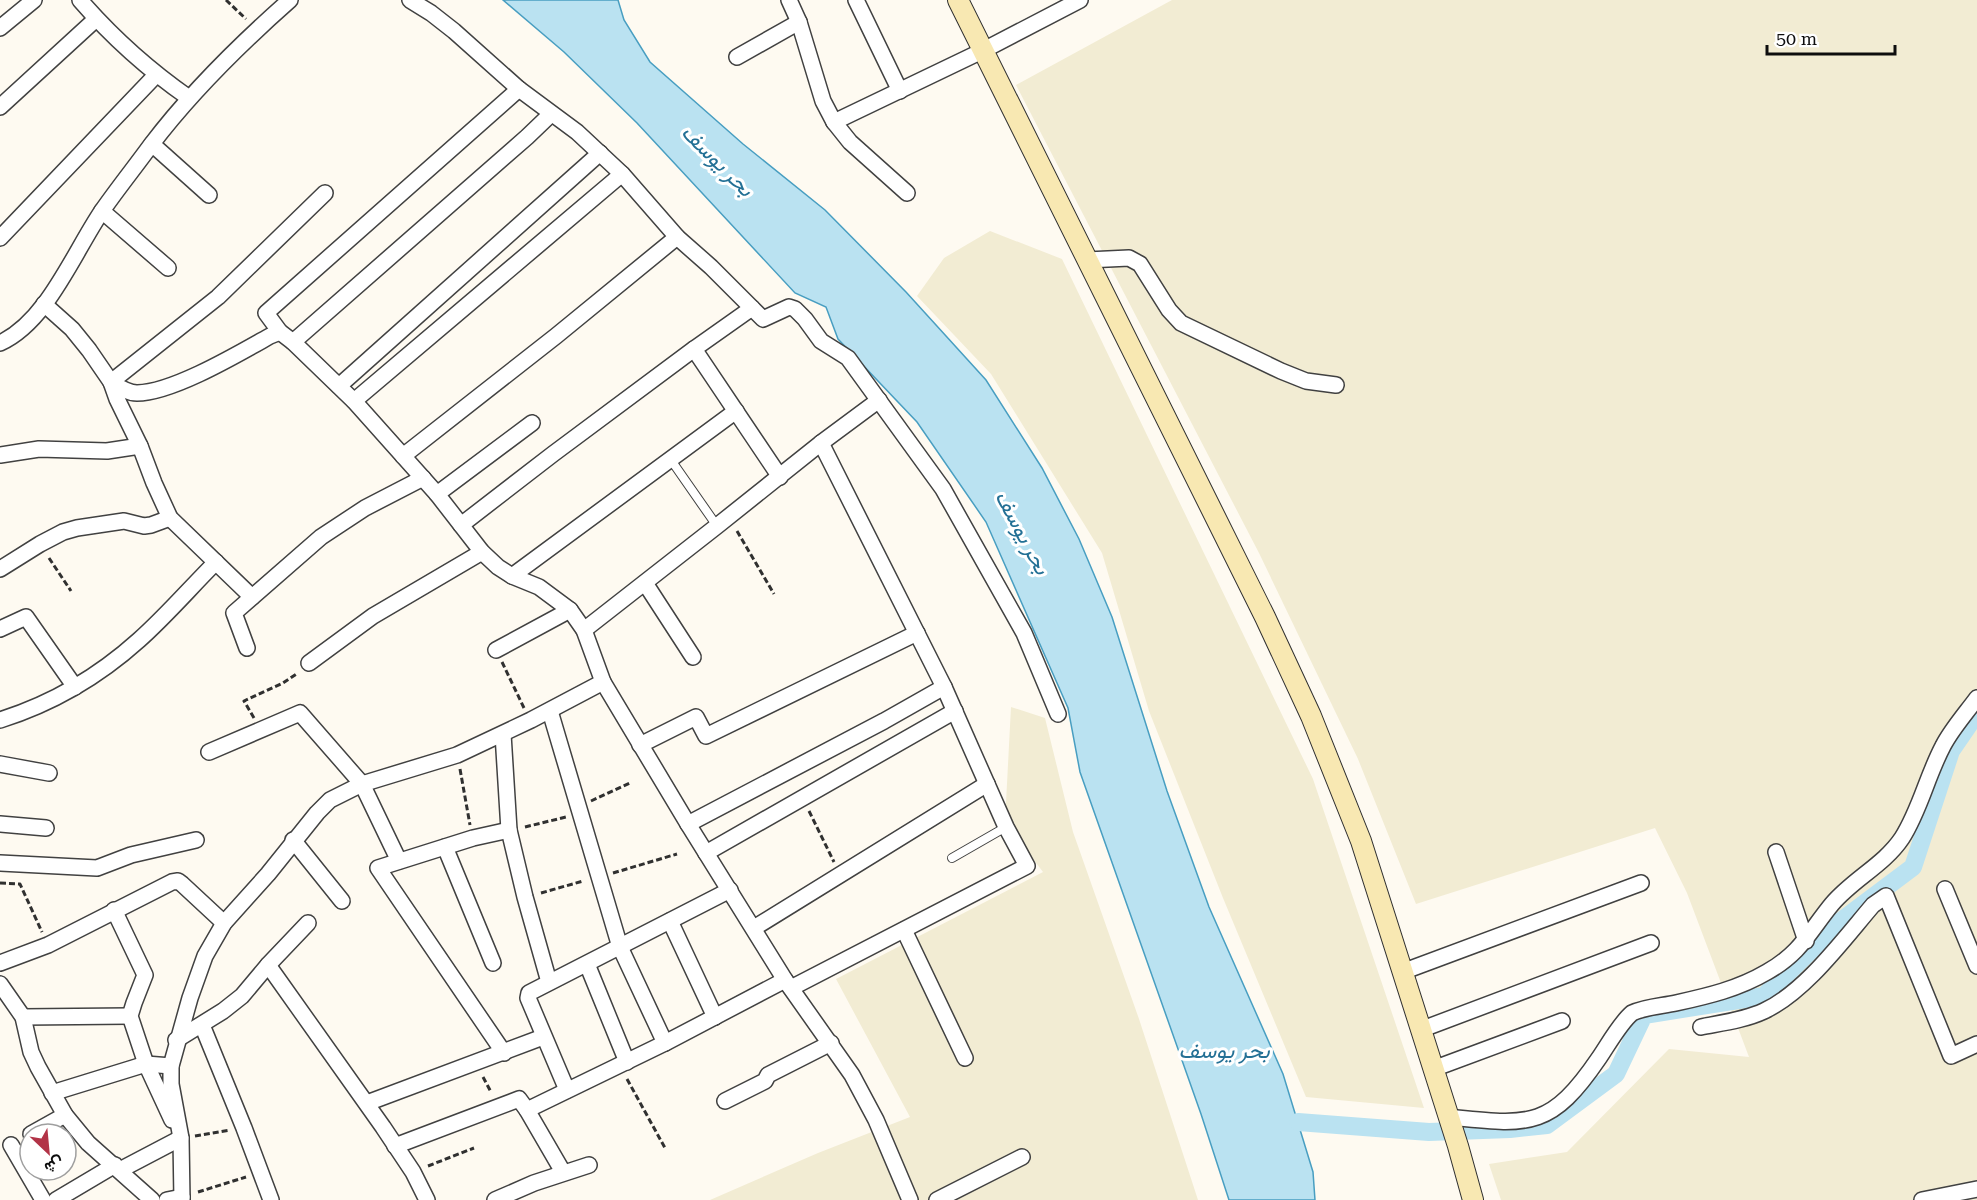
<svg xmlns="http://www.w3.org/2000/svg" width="1977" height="1200" font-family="'Roboto Serif',Vazirmatn,serif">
<rect width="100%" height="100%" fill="#fefaf1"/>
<g fill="#f2ecd3">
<path d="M1172,0h805v1200h-476l-12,-36 78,-12 102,-103 80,8 -62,-164 -32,-65 -239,76 -58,-145 -99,-206 -243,-468z"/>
<path d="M990,231l72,28 251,520 111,329 -118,-11 -83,-199 -74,-187 -47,-158 -111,-179 -74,-78 27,-38z"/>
<path d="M1011,707l34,11 28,114 66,187 59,181h-488l108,-47 92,-36 -74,-138 207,-107 -38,-50z"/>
</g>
<path fill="#bae2f1" stroke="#489ec1" stroke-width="1.5" d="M503,0h115l6,20 26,42 93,82 82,66 81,82 80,88 56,88 37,71 33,78 55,174 42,116 74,167 30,98 2,28h-86l-28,-86 -121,-342 -12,-64 -82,-186 -69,-100 -79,-83 -12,-32 -31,-14 -158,-170 -73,-71z"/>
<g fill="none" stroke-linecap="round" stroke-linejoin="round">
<path stroke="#bae2f1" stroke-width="18" d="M1298,1122l131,10 81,-3 37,-4 69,-51 28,-59 120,-19 77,-75 72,-54 38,-116 26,-38"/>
<defs>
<g id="lane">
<path d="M671,460l46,66"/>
<path d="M952,858l54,-31"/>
</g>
<g id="street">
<path d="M80,0c32,37 69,70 109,98"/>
<path d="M410,0l21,13 23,18 65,58 58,43 45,42 55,63 34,30 41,41"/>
<path d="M789,0l10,22 24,79 11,21 16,20 57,51"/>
<path d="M856,0l44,91"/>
<path d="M0,28l34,-28"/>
<path d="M737,57l62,-35"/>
<path d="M519,89l-253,224 14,19 13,10 61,59 83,93 45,58 16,15 14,9 27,11 31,23 14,20 19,52 85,142 97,156 67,95 24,45 34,80"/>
<path d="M0,107l96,-88"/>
<path d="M834,122l148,-71 98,-51"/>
<path d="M152,144l57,51"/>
<path d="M102,211l66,57"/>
<path d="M0,238l156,-163"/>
<path d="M1087,260l42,-2 11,6 29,46 12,13 100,48 25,10 30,4"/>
<path d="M44,304l28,25 17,21 22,32 6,17 23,47 14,37 16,35 82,79"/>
<path d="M293,342l234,-205 24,-23"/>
<path d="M0,343c47,-21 74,-91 102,-132 16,-23 33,-44 49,-66 41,-54 88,-100 139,-145"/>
<path d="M694,349l58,-41 11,11 26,-12 6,2 10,10 16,22 27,17 95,131 81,144 34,81"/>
<path d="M111,382l107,-85 107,-104"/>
<path d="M111,382c8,5 16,11 26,11 35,0 101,-39 133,-57l10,-4"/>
<path d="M339,386l261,-233"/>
<path d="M354,401l268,-227"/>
<path d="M0,455l39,-6 68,2 33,-5"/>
<path d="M403,456l153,-120 121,-99"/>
<path d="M437,494l95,-71"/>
<path d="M461,525l92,-71 141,-105 86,128"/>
<path d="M0,569l40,-25 23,-12 14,-4 47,-7 20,5 7,-1 19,-7"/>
<path d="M512,576l224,-165"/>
<path d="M645,583l48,74"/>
<path d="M0,629l26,-12 49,70"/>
<path d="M584,630l133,-104 104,-83 58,-43"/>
<path d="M247,648l-13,-35 87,-76 44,-29 58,-30"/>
<path d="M496,650l74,-40"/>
<path d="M309,663l64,-47 109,-64"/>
<path d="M550,711l70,236 45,96"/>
<path d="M0,720c51,-16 99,-44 139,-80 27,-24 51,-52 77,-78"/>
<path d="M503,734l6,96 16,67 24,85"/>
<path d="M640,745l56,-28 10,19 211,-103"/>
<path d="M209,752l91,-39 62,71 37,77"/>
<path d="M0,764l49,9"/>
<path d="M0,824l46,4"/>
<path d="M688,824l196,-103 60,-34"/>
<path d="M293,840l49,61"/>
<path d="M445,847l48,116"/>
<path d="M1776,852l30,89"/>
<path d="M706,853l249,-142"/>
<path d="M0,863l97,5 34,-13 65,-15"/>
<path d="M1945,889l32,77"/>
<path d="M114,910l31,65 -11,28 -4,13 16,48 26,56"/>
<path d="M670,921l45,96"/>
<path d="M754,928l233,-144"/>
<path d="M904,930l61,128"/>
<path d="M0,963l48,-18 124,-63 6,-1 4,3 42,39"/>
<path d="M587,964l40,98"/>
<path d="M268,965l40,-42"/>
<path d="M1402,972l239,-89"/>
<path d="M0,984l23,33 8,35 7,15 27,48 23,28 64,57"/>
<path d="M791,988l236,-122 -21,-39 -62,-140 -123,-244"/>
<path d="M23,1017l107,-1"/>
<path d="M202,1025l42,103 27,72"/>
<path d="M1701,1027c20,-4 44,-7 63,-16 41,-19 79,-71 109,-106l13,-9 65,160 26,-12"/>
<path d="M1420,1030l231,-87"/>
<path d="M176,1040l47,-29 19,-15 26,-31 115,162 30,45 14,28"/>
<path d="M504,1053l-126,-185 95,-30 36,-8"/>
<path d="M1433,1069l129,-48"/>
<path d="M567,1090l-39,-92 1,-5 201,-103"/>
<path d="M52,1093l94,-29 25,2"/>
<path d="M725,1101l40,-20 3,-6 63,-32"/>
<path d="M367,1103l176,-66"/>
<path d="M527,1110l36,62"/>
<path d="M1448,1117c81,8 102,13 151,-59 9,-13 21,-35 33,-45 13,-6 30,-7 44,-10 32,-7 62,-14 91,-31 34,-19 42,-40 65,-68 21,-25 52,-39 70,-66 18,-28 25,-62 41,-92 8,-16 23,-33 34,-48"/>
<path d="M31,1134l34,-19"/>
<path d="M11,1145l32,55"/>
<path d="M395,1146l124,-47 8,11 138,-67 120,-63"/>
<path d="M120,1170l61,-32"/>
<path d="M56,1200l59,-35"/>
<path d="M167,1200l15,-3"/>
<path d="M182,1200l-1,-62 -10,-54v-18l19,-68 15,-42 19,-33 44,-49 49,-61 13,-13 32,-16 95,-29 74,-35 72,-38"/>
<path d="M495,1200l39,-17 55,-18"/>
<path d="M937,1200l85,-43"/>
<path d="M1922,1200l55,-11"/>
</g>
<path id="secondary" d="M958,0l307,617 46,99 50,125 97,305 15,54"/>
</defs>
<use href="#lane" stroke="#414141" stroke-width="10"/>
<use href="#street" stroke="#414141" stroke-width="18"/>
<use href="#secondary" stroke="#303030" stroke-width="22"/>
<g stroke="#303030" stroke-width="3" stroke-dasharray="6 3" stroke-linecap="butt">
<path d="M226,0l20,19"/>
<path d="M737,531l37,63"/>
<path d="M49,558l22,33"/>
<path d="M502,662l22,46"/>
<path d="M254,718l-10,-17 39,-18 15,-10"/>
<path d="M460,769l10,56"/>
<path d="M591,801l39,-18"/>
<path d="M809,811l25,51"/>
<path d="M525,827l41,-10"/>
<path d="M613,873l64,-19"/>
<path d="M0,883l20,1 22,48"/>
<path d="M541,893l42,-12"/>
<path d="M483,1077l8,15"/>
<path d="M627,1079l38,69"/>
<path d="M195,1136l35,-6"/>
<path d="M66,1157l9,-6"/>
<path d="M428,1166l46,-18"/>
<path d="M198,1192l48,-15"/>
</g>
<use href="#lane" stroke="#fff" stroke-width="8"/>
<use href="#street" stroke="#fff" stroke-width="15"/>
<use href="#secondary" stroke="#f8e8b2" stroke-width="20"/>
</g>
<g text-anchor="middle" stroke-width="6" stroke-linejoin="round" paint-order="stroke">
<g font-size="22" font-style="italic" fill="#237095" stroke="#fff">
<text transform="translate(718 160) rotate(45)" y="8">بحر يوسف</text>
<text transform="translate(1023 532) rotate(62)" y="8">بحر يوسف</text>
<text x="1224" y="1058">بحر يوسف</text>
</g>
</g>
<g transform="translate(48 1152) rotate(154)"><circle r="28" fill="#ffffff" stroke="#9f9f9f" stroke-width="1.5"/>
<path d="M0-4.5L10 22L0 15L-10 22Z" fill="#b23347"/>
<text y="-9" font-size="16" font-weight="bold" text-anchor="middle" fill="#0e0e0e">ش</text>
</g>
<path d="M1767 45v9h128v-9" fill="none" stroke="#0e0e0e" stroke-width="3"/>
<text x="1776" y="45" font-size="18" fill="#0e0e0e" stroke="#ffffff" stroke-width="4.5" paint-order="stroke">50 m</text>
</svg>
